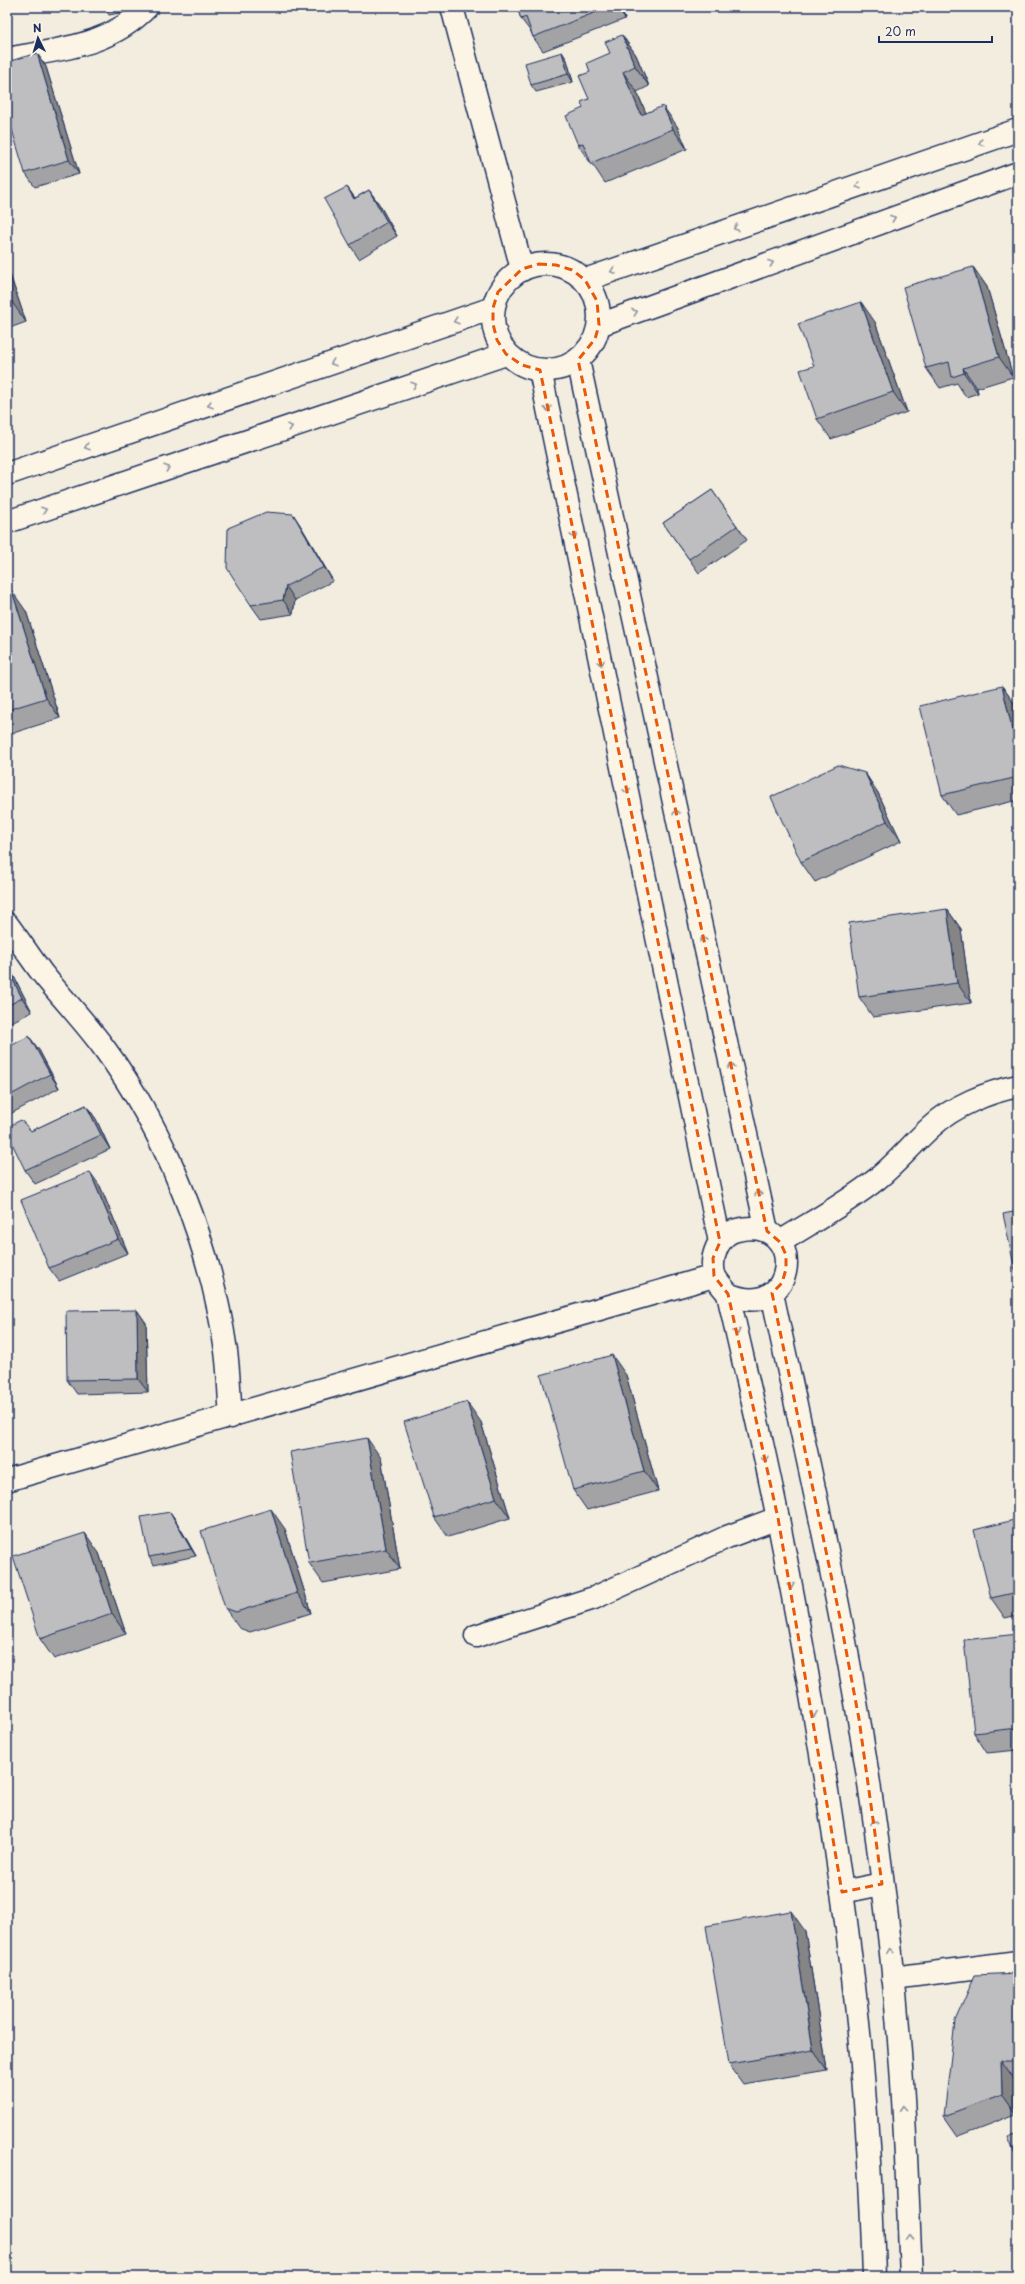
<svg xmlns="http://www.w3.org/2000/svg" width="1025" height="2284" font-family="'Playpen Sans',sans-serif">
<rect width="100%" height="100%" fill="#f3ede0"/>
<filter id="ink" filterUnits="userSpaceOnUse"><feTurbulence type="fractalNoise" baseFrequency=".025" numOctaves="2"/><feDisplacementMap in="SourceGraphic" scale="8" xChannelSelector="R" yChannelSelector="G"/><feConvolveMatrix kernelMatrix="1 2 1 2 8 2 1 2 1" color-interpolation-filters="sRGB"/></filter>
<g filter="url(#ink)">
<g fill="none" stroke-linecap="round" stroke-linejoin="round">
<defs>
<g id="minor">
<path d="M452,7l70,262"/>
<path d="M7,59c51,-10 102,-12 140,-52"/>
<circle cx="546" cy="317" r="53"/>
<path d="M585,280l433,-150"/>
<path d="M599,325l419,-152"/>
<path d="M578,360l189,871"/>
<path d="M540,370l180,872"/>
<path d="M7,474l486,-166"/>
<path d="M7,522l499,-168"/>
<path d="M7,924c12,16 23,33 35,49 20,25 43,49 62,75 63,85 107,198 122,303 3,22 3,44 5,66"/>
<path d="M780,1242c32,-20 67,-39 97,-63 20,-16 35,-35 54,-52 22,-21 57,-35 87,-41"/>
<path d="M772,1293c30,142 63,284 87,427 19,115 34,231 42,347 5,70 7,140 10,210"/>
<path d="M728,1294c71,31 80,-81 9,-64 -19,4 -27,28 -23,44 2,7 10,14 14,20 17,75 35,149 50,225 30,151 57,305 75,459 12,99 18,199 21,299"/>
<path d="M7,1480l707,-204"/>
<path d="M476,1636l118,-38 133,-61 51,-19"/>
<path d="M842,1892l40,-8"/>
<path d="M893,1978l125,-16"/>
</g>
</defs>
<use href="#minor" stroke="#1b2f5e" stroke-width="25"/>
<use href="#minor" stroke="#fcf5e5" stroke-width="22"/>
</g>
<g fill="#a3a3a5" stroke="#1b2f5e">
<path d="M104,7h30l1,3 -26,5z"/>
<path d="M517,7h103l5,12 -82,32 -10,-14 -2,-5 -10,-13z"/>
<path d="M7,20l3,14 -3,1z"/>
<path d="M622,35l14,20 13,31 -12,6 9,21 31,13 10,23 -82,34 -12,-18h-1l-14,-20 5,-37 6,-9 1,-27 20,-19z"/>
<path d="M562,52l5,8 6,22 -37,10 -5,-7z"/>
<path d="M37,53l9,14 33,107 -44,13 -10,-14z"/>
<path d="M347,187l8,11 14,-8 10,14 18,32 -38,23 -9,-14z"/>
<path d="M7,266l19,56 -19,7z"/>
<path d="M973,267l14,20 26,90 -36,11 1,5 -12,4 -9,-14 -17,5 -14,-20z"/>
<path d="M875,322l32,90 -76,27 -14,-20 -3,-53z"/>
<path d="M712,490l35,50 -48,33 -36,-50z"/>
<path d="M293,514l9,14 31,53 -38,19 -2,14 -32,5 -10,-14z"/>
<path d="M7,592l19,19 34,107 -53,17z"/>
<path d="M1002,686l14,20 2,9v85l-62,15 -14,-20z"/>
<path d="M865,773l13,20 23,48 -86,41 -14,-20z"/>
<path d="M947,909l14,20 10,74 -98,14 -14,-20z"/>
<path d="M7,963l25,49 -25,12z"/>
<path d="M7,1048l32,2 20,38 -47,25 -5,-7z"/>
<path d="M86,1105l10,14 14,30 -75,35 -10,-14 6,-39z"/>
<path d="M100,1186l28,67 -69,28 -10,-13z"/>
<path d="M137,1310l9,13 2,69 -71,2 -10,-14z"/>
<path d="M626,1375l32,116 -71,19 -14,-20z"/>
<path d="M481,1422l29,96 -62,19 -14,-20z"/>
<path d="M381,1458l19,111 -77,14 -14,-20z"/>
<path d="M170,1512l5,7 21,37 -42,9 -5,-8z"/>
<path d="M1018,1519v96l-13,3 -14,-20z"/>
<path d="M285,1529l26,84 -61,19 -11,-4 -14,-20z"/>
<path d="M99,1553l27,81 -72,25 -14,-20z"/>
<path d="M1018,1634v116l-31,3 -13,-20z"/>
<path d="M805,1931l22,139 -84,14 -14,-20z"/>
<path d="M1018,1973v108h-3l1,33 -58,22 -14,-20z"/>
</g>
<g fill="#858586" stroke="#1b2f5e">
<path d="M617,7h3l5,12z"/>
<path d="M7,20l3,14 -3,-4z"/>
<path d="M622,35l14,20 13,31 -14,-20z"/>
<path d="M562,52l5,8 6,22 -5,-8z"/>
<path d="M37,53l9,14 33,107 -10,-14z"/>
<path d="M623,72l14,20 18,43 -14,-20z"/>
<path d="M663,106l14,20 10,23 -14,-20z"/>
<path d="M347,187l10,14 -3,-2z"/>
<path d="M369,190l10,14 18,32 -10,-14z"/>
<path d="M7,266l19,56 -14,-20 -5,-14z"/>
<path d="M973,267l14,20 26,90 -14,-20z"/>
<path d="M861,302l14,20 32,90 -14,-20z"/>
<path d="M963,368l14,20 1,5 -14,-20z"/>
<path d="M293,514l9,14 31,53 -9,-14z"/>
<path d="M286,586l9,14 -2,14 -10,-14z"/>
<path d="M12,591l14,20 34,107 -14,-20z"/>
<path d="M1002,686l14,20 2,9v38z"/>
<path d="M865,773l13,20 23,48 -14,-20z"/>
<path d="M947,909l14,20 10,74 -14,-20z"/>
<path d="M7,963l25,49 -10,-14 -15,-30z"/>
<path d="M29,1036l10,14 20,38 -9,-14z"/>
<path d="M86,1105l10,14 14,30 -9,-14z"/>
<path d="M90,1172l10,14 28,67 -10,-14z"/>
<path d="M137,1310l9,13 2,69 -10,-13z"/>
<path d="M612,1355l14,20 32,116 -14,-20z"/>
<path d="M467,1402l14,20 29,96 -14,-20z"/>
<path d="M367,1438l14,20 19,111 -14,-20z"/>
<path d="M271,1509l14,20 26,84 -14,-20z"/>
<path d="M170,1512l5,7 21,37 -5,-7z"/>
<path d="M85,1533l14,20 27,81 -14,-20z"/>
<path d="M791,1911l14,20 22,139 -14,-20z"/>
<path d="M1001,2061l14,20 1,33 -14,-20z"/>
</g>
<g fill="#bebec0" stroke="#1b2f5e">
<path d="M517,7h92l-76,30 -7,-20 -5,2z"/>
<path d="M622,35l13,31 -12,6 18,43 22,-9 10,23 -82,34 -8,-20 -5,2 -12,-29 17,-8 -2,-6 8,-3 -10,-23 11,-4 -3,-9 23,-10 -5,-11z"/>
<path d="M562,52l6,22 -37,11 -6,-22z"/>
<path d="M37,53l32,107 -44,13 -18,-60v-51z"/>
<path d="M347,187l7,12 15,-9 18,32 -37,23 -26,-46z"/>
<path d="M973,267l26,90 -36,11 1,5 -12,4 -3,-15 -23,6 -23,-81z"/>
<path d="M7,288l5,14 -5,2z"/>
<path d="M861,302l32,90 -76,27 -17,-49 14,-4 -16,-42z"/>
<path d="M712,490l25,36 -48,33 -26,-36z"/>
<path d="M266,512l27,2 31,53 -38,19 -3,14 -32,5 -24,-37 1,-40z"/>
<path d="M12,591l34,107 -39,12v-118z"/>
<path d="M1002,686l16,67v24l-76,18 -22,-89z"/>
<path d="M838,765l27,8 22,48 -86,41 -30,-65z"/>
<path d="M947,909l10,74 -98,14 -10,-74z"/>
<path d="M7,968l15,30 -15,8z"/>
<path d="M1015,999h3v18z"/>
<path d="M29,1036l21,38 -43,23v-49z"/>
<path d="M86,1105l15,30 -76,35 -18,-37v-6l14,-7 10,11z"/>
<path d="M90,1172l28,67 -69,29 -28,-68z"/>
<path d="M1018,1211v73l-15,-70z"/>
<path d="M137,1310l1,69 -71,1 -1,-69z"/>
<path d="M612,1355l32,116 -71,19 -32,-115z"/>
<path d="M467,1402l29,96 -62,19 -30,-95z"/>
<path d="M367,1438l19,111 -77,14 -19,-111z"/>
<path d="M271,1509l26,84 -61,19 -11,-4 -24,-77z"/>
<path d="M170,1512l21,37 -42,8 -8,-40z"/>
<path d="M1018,1519v73l-27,6 -17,-68z"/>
<path d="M85,1533l27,81 -72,25 -27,-83z"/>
<path d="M1018,1634v94l-44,5 -10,-93z"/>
<path d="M791,1911l22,139 -84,14 -23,-138z"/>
<path d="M1018,1973v88h-17l1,33 -58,22 11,-95 20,-46z"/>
<path d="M1018,2133v29l-10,-25z"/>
</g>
<defs><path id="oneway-chevron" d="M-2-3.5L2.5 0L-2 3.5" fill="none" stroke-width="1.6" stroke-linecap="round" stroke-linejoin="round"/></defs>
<g stroke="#8c92a2">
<use href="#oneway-chevron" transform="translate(981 143) rotate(161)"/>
<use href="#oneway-chevron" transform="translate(858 186) rotate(161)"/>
<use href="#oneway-chevron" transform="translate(893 218) rotate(-20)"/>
<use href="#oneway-chevron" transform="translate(736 228) rotate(161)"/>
<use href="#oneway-chevron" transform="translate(771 263) rotate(-20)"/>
<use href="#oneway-chevron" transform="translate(613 271) rotate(161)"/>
<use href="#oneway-chevron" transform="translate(635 312) rotate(-20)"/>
<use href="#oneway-chevron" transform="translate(456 321) rotate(161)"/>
<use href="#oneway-chevron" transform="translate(333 363) rotate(161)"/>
<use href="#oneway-chevron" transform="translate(414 385) rotate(-19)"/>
<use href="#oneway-chevron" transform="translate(210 405) rotate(161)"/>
<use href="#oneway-chevron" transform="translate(548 409) rotate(78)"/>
<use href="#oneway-chevron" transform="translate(290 427) rotate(-19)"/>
<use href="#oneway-chevron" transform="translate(87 447) rotate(161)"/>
<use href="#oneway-chevron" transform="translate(167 468) rotate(-19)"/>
<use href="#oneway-chevron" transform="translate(44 510) rotate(-19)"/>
<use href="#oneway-chevron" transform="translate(574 536) rotate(78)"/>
<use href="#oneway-chevron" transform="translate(601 663) rotate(78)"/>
<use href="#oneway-chevron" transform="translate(627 791) rotate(78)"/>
<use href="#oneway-chevron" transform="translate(676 812) rotate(-102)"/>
<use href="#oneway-chevron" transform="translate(703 939) rotate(-102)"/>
<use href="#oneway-chevron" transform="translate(731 1066) rotate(-102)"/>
<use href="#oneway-chevron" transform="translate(758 1193) rotate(-102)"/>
<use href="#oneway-chevron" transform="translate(737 1332) rotate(77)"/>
<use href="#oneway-chevron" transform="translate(765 1459) rotate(77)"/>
<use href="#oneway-chevron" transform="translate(791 1586) rotate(80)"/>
<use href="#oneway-chevron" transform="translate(814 1714) rotate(81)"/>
<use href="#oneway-chevron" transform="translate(874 1822) rotate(-98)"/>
<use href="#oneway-chevron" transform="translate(890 1951) rotate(-97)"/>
<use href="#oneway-chevron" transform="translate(903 2108) rotate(-94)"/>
<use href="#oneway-chevron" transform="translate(910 2238) rotate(-92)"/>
</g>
</g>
<path fill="none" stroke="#e8590c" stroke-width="3" stroke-dasharray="8 5" stroke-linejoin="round" d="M539,264l17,1 16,5 13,10 12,21 2,24 -4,14 -17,21 189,871 13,11 6,13v14l-4,14 -10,10 68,325 19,101 23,165 -40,8 -64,-374 -50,-224 -14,-18 -1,-18 7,-16 -180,-872 -18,-5 -16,-11 -9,-14 -4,-16v-16l5,-16 24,-23z"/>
<rect width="1025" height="2284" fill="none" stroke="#fcf5e5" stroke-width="24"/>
<rect x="12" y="12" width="1001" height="2260" fill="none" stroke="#1b2f5e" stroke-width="1.5" filter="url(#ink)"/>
<g transform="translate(38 38) rotate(355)" stroke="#fcf5e5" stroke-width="3" paint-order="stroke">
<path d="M0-3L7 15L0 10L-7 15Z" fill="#1b2f5e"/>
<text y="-6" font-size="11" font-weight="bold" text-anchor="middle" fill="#1b2f5e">N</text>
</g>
<path d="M879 36v6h113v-6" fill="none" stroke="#1b2f5e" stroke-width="2"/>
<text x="885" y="36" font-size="12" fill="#1b2f5e" stroke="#fcf5e5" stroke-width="3" paint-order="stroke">20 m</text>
</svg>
